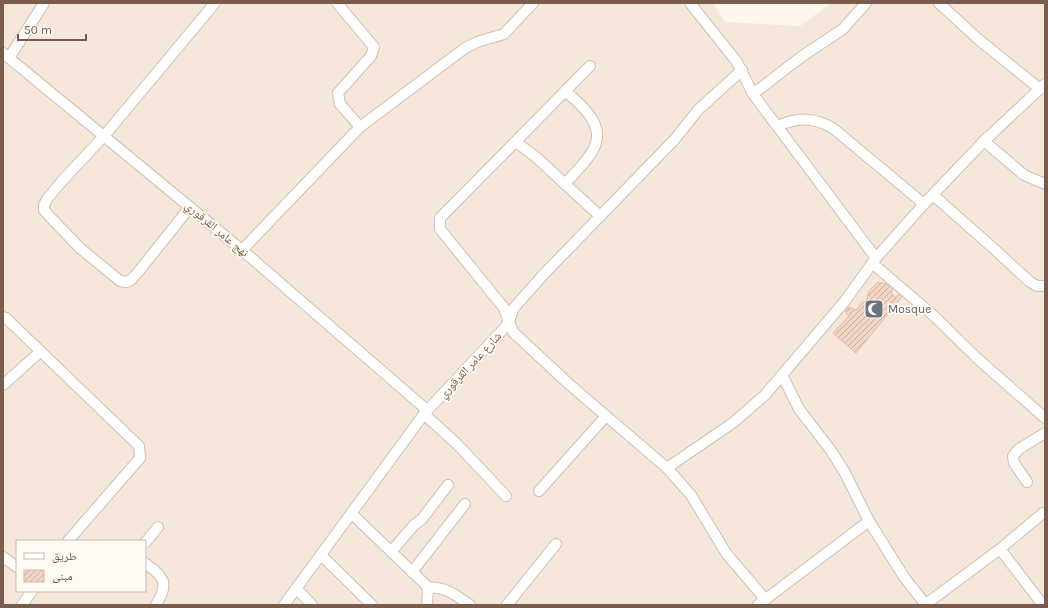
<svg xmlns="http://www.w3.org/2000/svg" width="1048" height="608" font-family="Karla,'Noto Naskh Arabic',sans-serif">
<defs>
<pattern id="building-hatch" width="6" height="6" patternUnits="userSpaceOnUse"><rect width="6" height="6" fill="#f3d5c3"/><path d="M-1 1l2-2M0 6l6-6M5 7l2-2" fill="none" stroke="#cab0a1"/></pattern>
</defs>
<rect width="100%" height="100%" fill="#fdf6ec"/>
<path fill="#f5e8da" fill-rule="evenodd" d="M3,3h710l12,19 75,4 31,-23h214v602h-1042zM17,541h128v50h-128z"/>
<path fill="url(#building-hatch)" stroke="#e6bba3" d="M878,282l15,4 -2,7 5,5 5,-6 1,5 -46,56 -23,-20 16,-17 -4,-4 4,-5 7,3 6,-8h4l3,-11z"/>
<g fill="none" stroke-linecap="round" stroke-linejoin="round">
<defs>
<g id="street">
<path d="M337,3l37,44 -3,9 -33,37 2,11 20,23"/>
<path d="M690,3l47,59 16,32 123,164"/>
<path d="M939,3l39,36 62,50"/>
<path d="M3,53l239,197 185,160"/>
<path d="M9,58l35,-55"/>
<path d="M742,70l-44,40 -23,29 -132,136 -30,34 -4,14 5,10 56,52 97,83 67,-46 31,-27 80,-94 31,-43 48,-54 60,-63 61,-57"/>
<path d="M565,91c17,14 42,35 28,59 -7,13 -19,23 -28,34l35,32"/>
<path d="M753,94l48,-37 42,-28 23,-26"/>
<path d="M778,126c20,-9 37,-9 56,3l90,75"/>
<path d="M984,141l40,34 21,9"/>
<path d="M516,142l20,15 29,27"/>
<path d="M933,195l59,52 38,35 7,4h8"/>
<path d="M190,207l-51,64 -8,9 -5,2 -6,-1 -40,-33 -28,-29 -8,-9v-5l3,-6 15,-18 42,-45 111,-133"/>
<path d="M242,250l118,-123 105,-79 12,-6 27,-8 29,-31"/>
<path d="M872,263l62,53 44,43 67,59"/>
<path d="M3,317l3,1 133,128 1,12 -72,83"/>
<path d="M783,377l16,32 33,43 13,21 24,48 35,56 22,28"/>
<path d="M3,385l38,-34"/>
<path d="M424,414l34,31 48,51"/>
<path d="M667,468l24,27 35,58 39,46"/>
<path d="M1027,482l-13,-19 -1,-7 6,-7 26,-16"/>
<path d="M539,491l67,-75"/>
<path d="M351,513l77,74c20,1 26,7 42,18"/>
<path d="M145,543l13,-16"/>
<path d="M1000,549l43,56"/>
<path d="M391,552l23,-27 8,-6 26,-34"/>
<path d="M321,555l51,50"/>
<path d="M3,557l14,10"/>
<path d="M145,563c20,14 24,21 11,42"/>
<path d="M412,572l53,-68"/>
<path d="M297,589l15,16"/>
<path d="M926,604l74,-55 43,-36"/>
<path d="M22,605l10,-14"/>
<path d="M284,605l140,-191 85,-91 -5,-15 -64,-79v-11l150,-152"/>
<path d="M427,605l1,-18"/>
<path d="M507,605l49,-61"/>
<path d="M758,605l111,-84"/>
</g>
</defs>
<use href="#street" stroke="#d1beb0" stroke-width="12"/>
<use href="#street" stroke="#fff" stroke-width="10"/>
</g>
<defs>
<symbol id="mosque-square" viewBox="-11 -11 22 22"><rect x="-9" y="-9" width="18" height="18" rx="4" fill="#6b7280" stroke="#fffaf3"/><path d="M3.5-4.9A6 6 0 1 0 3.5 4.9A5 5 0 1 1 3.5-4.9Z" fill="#fff"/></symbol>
</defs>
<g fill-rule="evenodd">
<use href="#mosque-square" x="863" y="298" width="22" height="22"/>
</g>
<g text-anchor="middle" stroke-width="3.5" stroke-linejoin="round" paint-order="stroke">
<g font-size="12" fill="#7a5c4d" stroke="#fffaf3">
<text transform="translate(217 229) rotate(40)" y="4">نهج عامر القرقوري</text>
<text transform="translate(470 365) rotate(-47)" y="4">شارع عامر القرقوري</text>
</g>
<g font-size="12" fill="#5b616d" stroke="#fffaf3" text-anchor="start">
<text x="888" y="313">Mosque</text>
</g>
</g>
<rect width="1048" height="608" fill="none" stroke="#7a5c4d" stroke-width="8"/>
<rect x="16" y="540" width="130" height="52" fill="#fffaf3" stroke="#cabbb1"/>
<rect x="24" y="553" width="20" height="6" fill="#ffffff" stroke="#cabbb1"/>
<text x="52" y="560" font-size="12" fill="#7a5c4d">طريق</text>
<rect x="24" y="570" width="20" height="12" fill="url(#building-hatch)" stroke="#cabbb1"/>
<text x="52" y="580" font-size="12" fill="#7a5c4d">مبنى</text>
<path d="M18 34v6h68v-6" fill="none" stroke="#7a5c4d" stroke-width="2"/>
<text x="24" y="34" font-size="12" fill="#7a5c4d" stroke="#fffaf3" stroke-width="3" paint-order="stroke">50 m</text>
</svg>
